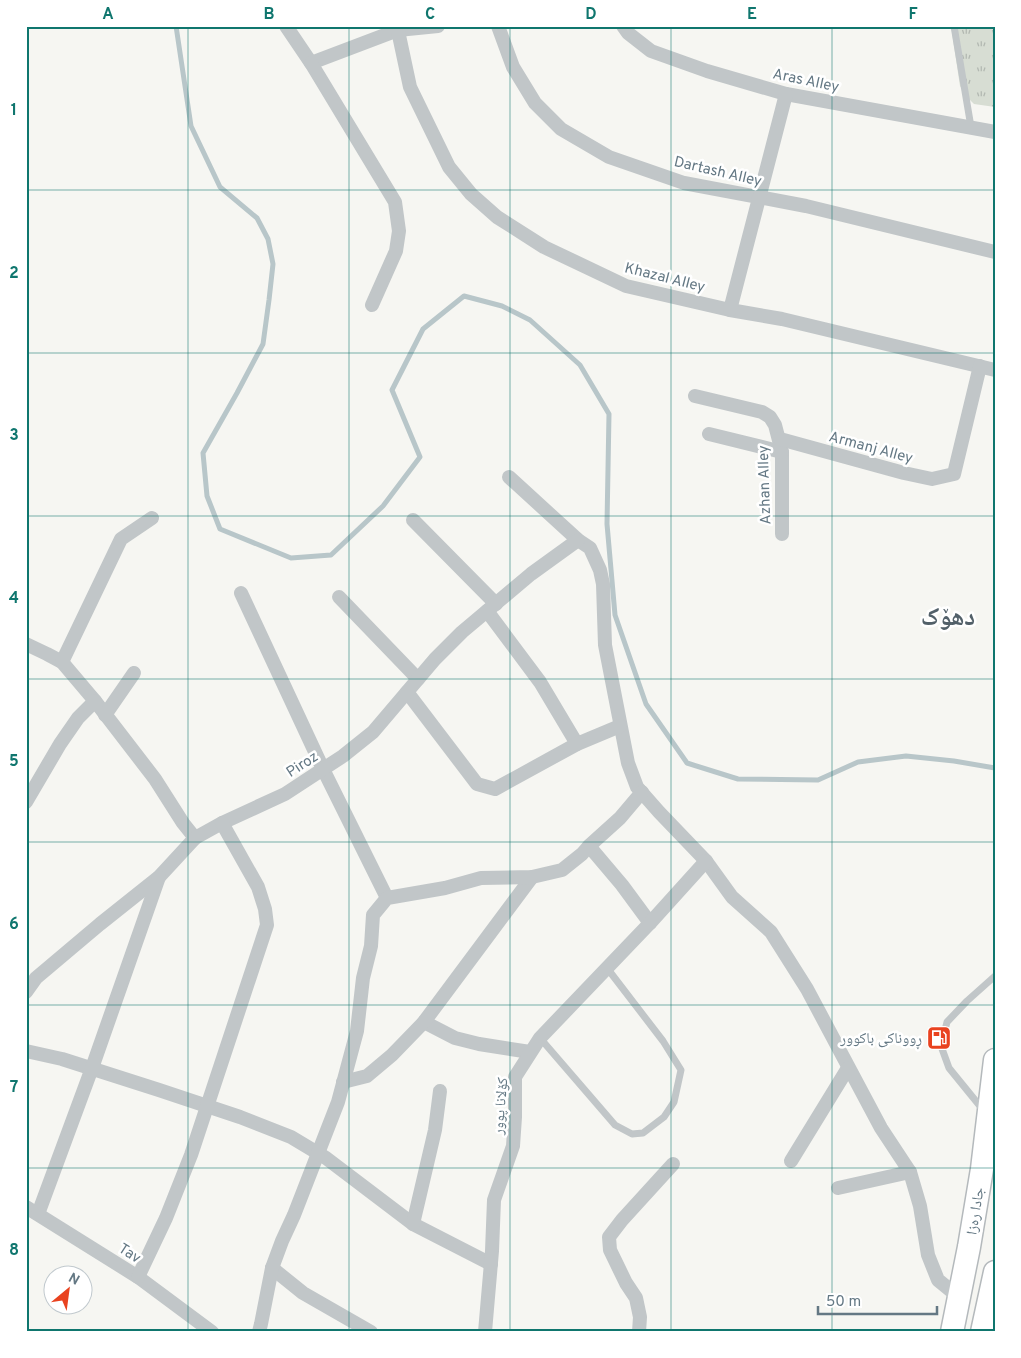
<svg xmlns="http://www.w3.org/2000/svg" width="1021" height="1358" font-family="Overpass,'Noto Naskh Arabic',sans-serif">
<defs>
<pattern id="park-tufts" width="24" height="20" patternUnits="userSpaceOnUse" patternTransform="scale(1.25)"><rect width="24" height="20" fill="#d7ddd3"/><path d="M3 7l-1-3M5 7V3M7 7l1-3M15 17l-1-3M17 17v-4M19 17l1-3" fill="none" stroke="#b2b8b1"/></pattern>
</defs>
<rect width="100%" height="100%" fill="#f6f6f2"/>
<path fill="url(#park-tufts)" d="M951,26h44v81l-21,-3 -7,-7 -7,-11z"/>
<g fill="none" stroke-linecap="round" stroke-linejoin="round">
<path stroke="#b8c6c9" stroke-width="5" d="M176,26l15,100 29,61 37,31 11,21 5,25 -4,36 -6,44 -26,49 -34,60 4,43 13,33 71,29 40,-3 52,-49 37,-49 -28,-67 31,-61 41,-33 38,10 28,14 50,45 29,49 -2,110 8,91 31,89 41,59 51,16 80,1 40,-18 48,-6 48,5 41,7"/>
<defs>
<g id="primary">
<path d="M952,1332l17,-85 13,-78 13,-109"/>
<path d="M982,1332l13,-60"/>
</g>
</defs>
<use href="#primary" stroke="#b4b9bc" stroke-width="25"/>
<g stroke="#c1c6c8" stroke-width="7">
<path d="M954,26l17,101"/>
<path d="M540,1038l75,87 17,9 11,-1 21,-16 10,-15 7,-32 -18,-29 -56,-73"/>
<path d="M984,1111l-35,-43 -8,-22 6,-24 20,-21 28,-25"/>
</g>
<g stroke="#c1c6c8" stroke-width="14">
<path d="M286,26l25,37 87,-33 40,-4"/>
<path d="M397,26l13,61 39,80 22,27 26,23 47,30 82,39 104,24 52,9 213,51"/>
<path d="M498,26l15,41 22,36 26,26 48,28 75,26 122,23 189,46"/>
<path d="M623,26l5,7 23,18 56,20 79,23 209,38"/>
<path d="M311,63l84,139 4,29 -3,20 -24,54"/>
<path d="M730,310l56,-216"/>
<path d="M695,396l67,16 8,5 5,8 7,27v82"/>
<path d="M709,434l73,18"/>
<path d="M780,439l124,34 28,6 22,-5 26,-108"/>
<path d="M509,477l69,63 12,8 10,22 3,14 2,61 23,118 9,24 22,25 47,49 26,36 39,35 36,57 74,139 29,44 10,34 8,49 10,25 22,18"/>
<path d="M413,520l83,84"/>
<path d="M241,593l82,176 64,129"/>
<path d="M339,597l79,82"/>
<path d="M487,611l53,71 37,62"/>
<path d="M26,644l21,10 15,8 33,39 60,78 28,44 12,15"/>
<path d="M62,662l59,-123 31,-21"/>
<path d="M407,692l70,92 18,5 82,-45 43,-18"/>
<path d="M105,715l29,-42"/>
<path d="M26,802l34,-58 18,-26 17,-17"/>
<path d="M589,846l31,-28 22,-26"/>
<path d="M26,992l10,-14 64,-54 59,-47 36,-39 27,-15 63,-29 58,-38 30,-24 62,-73 27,-27 69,-58 47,-34"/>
<path d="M424,1022l31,16 24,6 51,8"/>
<path d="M26,1051l36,8 97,31 81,27 51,20 35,21 87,66 78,40"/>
<path d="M343,1082l24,-6 25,-21 32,-33 108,-145"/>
<path d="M791,1161l57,-93"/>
<path d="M838,1188l72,-16"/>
<path d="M26,1207l112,70 74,55"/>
<path d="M38,1214l54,-146 67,-191"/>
<path d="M413,1224l22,-94 5,-39"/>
<path d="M272,1268l31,25 68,39"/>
<path d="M138,1277l28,-59 25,-63 76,-230 -2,-16 -7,-22 -36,-64"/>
<path d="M259,1332l2,-8 11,-56 10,-27 12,-26 44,-113 19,-71 6,-53 8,-32 2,-31 14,-17 58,-10 36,-10 51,-1 30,-7 20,-16 7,-8 33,39 28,38"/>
<path d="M485,1332l7,-81 2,-51 19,-54 2,-29v-40l25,-39 110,-115 56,-62"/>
<path d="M639,1332l1,-15 -4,-19 -10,-15 -16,-33 -1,-13 13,-17 51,-56"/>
</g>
<use href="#primary" stroke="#fff" stroke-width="22"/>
</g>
<path fill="none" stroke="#0f766e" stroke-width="1" stroke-opacity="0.55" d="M188,26v1306M349,26v1306M510,26v1306M671,26v1306M832,26v1306M26,190h969M26,353h969M26,516h969M26,679h969M26,842h969M26,1005h969M26,1168h969"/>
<defs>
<symbol id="fuel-square" viewBox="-11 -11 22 22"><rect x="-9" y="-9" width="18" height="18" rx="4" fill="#e9421f" stroke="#fff"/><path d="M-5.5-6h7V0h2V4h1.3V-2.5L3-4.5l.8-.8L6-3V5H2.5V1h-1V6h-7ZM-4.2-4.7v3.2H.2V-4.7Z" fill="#fff"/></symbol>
</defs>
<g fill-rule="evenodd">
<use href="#fuel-square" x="925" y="1024" width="28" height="28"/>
</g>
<g text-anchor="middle" stroke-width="5" stroke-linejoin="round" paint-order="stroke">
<g font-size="15" fill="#647884" stroke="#fff">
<text transform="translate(806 80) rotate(12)" y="5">Aras Alley</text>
<text transform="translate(718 171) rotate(13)" y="5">Dartash Alley</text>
<text transform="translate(665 277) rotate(14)" y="5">Khazal Alley</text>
<text transform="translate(871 447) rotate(15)" y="5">Armanj Alley</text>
<text transform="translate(764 485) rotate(-92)" y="5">Azhan Alley</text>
<text transform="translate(302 764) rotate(-33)" y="5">Piroz</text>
<text transform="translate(500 1106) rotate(-85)" y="5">کۆلانا پوور</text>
<text transform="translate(975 1211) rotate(-81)" y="5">جادا ره‌زا</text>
<text transform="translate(130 1253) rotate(33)" y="5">Tav</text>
</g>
<g font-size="15" fill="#647884" stroke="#fff" text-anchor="end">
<text x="922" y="1043">ڕووناکی باکوور</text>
</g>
<g font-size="25" font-weight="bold" fill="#526069" stroke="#fff">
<text x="948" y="625">دھۆک</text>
</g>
</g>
<rect width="1021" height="1358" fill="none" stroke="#ffffff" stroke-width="55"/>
<g transform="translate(68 1290) rotate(29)"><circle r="24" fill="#ffffff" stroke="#c1c9ce"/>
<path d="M0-4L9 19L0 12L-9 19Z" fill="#e9421f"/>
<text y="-8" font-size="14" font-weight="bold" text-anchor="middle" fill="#647884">N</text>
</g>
<path d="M818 1306v8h119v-8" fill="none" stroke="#647884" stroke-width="2.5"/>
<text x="826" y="1306" font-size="15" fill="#647884" stroke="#ffffff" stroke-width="4" paint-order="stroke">50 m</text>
<rect x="28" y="28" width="966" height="1302" fill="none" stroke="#0f766e" stroke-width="2"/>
<g font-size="16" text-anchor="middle" font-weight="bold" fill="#0f766e">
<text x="108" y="19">A</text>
<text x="269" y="19">B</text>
<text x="430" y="19">C</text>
<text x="591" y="19">D</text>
<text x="752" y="19">E</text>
<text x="913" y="19">F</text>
<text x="14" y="115">1</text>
<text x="14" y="278">2</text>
<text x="14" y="440">3</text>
<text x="14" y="603">4</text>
<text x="14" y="766">5</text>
<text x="14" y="929">6</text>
<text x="14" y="1092">7</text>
<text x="14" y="1255">8</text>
</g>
</svg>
